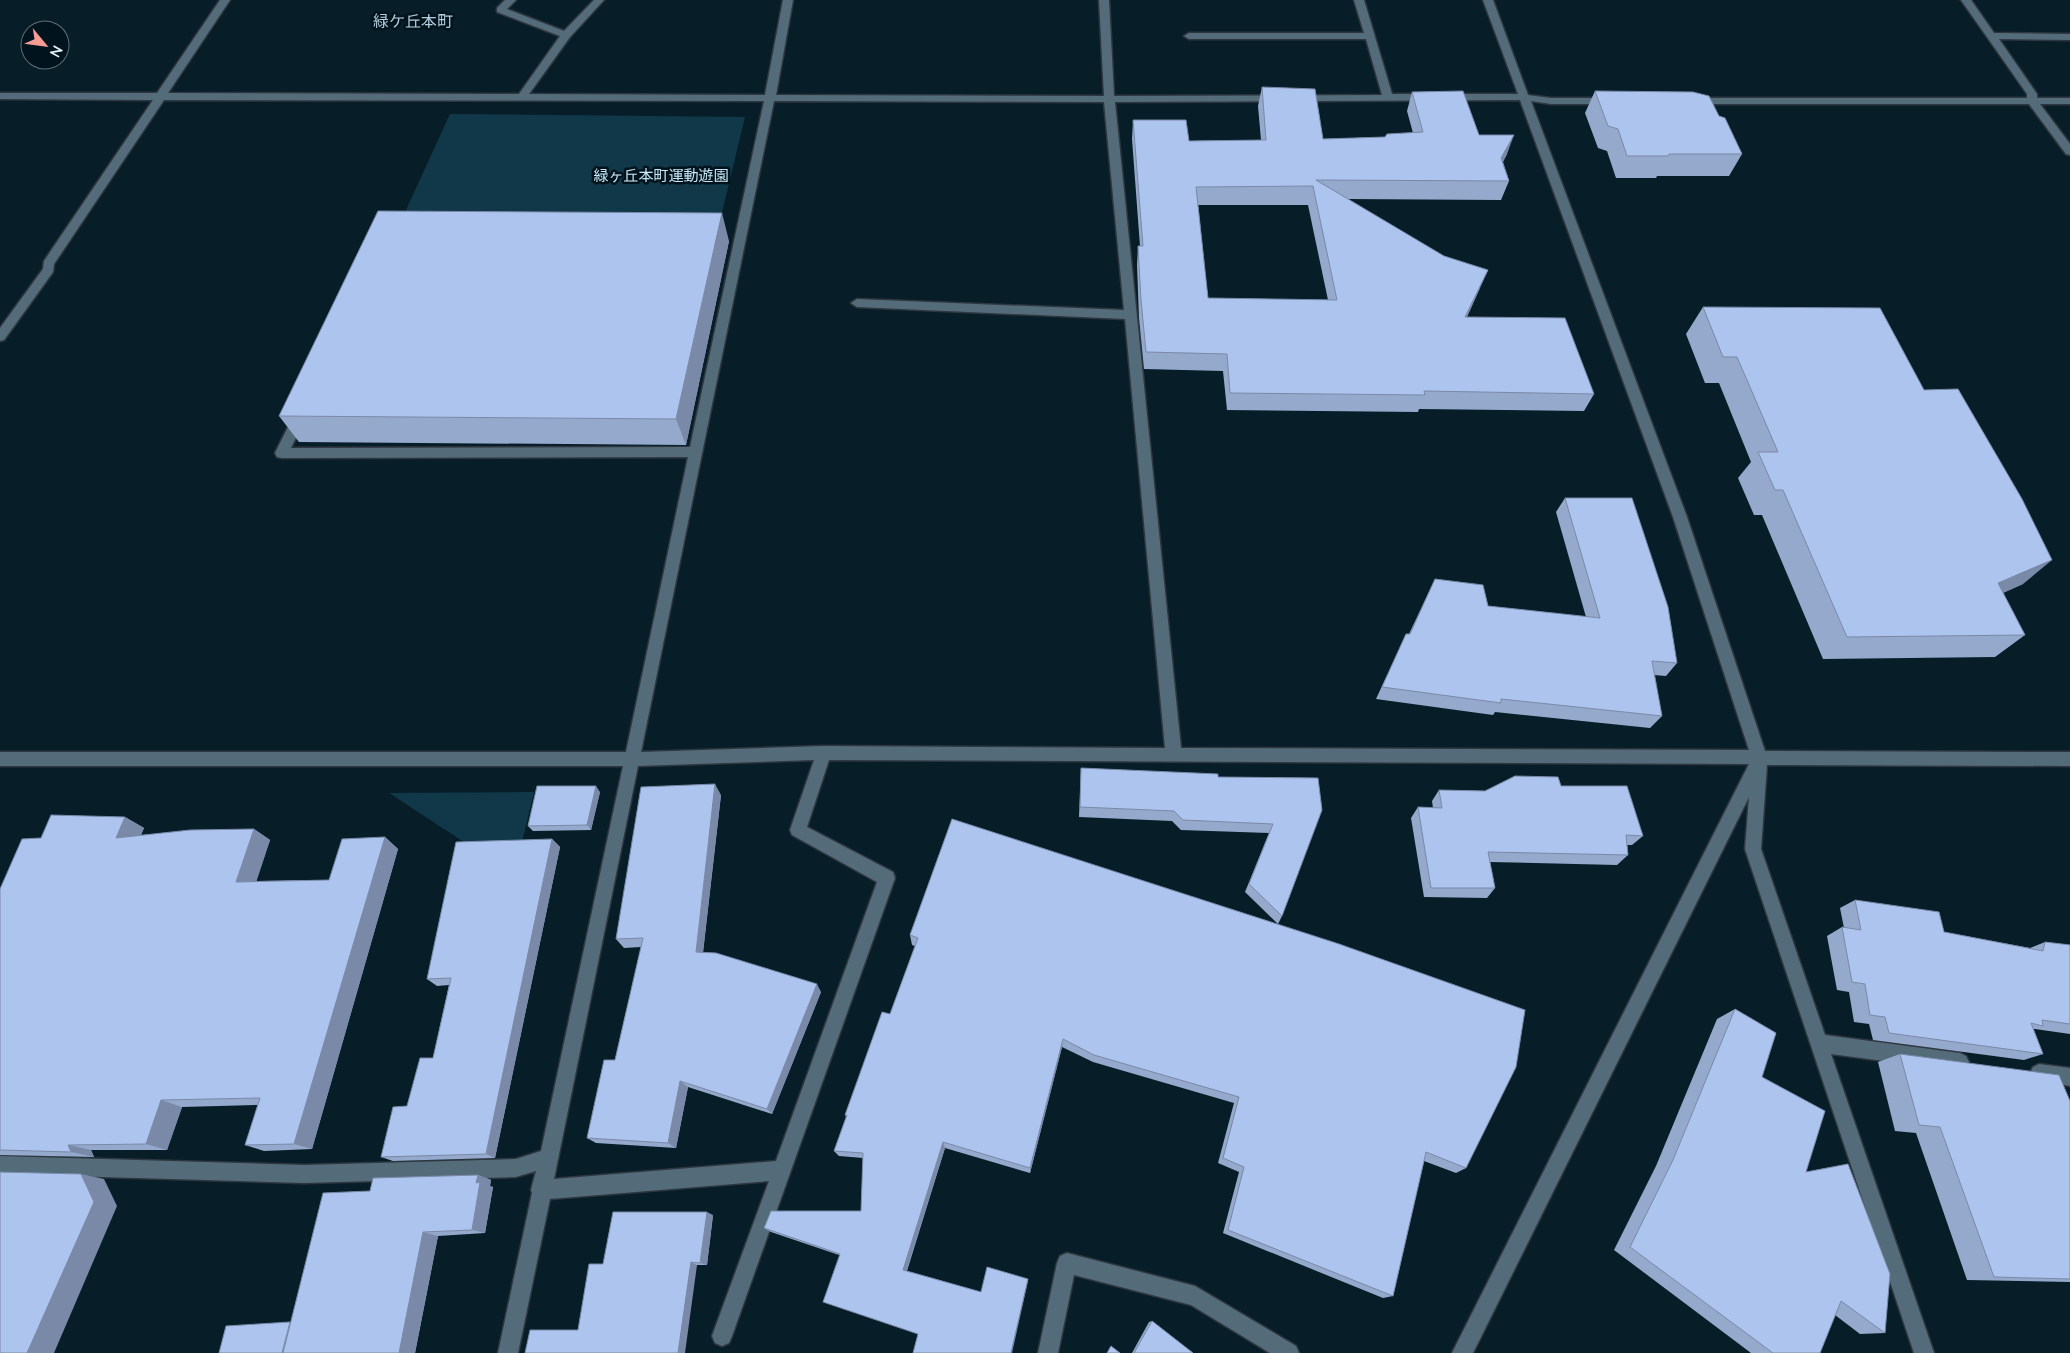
<svg xmlns="http://www.w3.org/2000/svg" width="2070" height="1353" font-family="Lato,'Noto Sans JP',sans-serif">
<rect width="100%" height="100%" fill="#071e28"/>
<g fill="#103849">
<path d="M450,114l295,3 -29,120 -321,-3z"/>
<path d="M534,792l-12,50 -55,2 -78,-51z"/>
</g>
<g fill="none" stroke-linecap="round" stroke-linejoin="round">
<defs>
<g id="minor">
<path d="M220,0h10l-62,93 351,1 41,-58 -63,-24v-4l8,-8h11l-9,9 57,22 30,-31h10l-34,37 -41,57 236,1 18,-95h10l-17,95 328,1 -5,-96h10l5,96 268,-1 -16,-56h-177l-5,-3 5,-3h175l-10,-33h10l28,94h126l-35,-94h10l35,95 23,3h60l5,3 -5,3h-60l-20,-3 156,416 78,234 305,1v14l-303,-1 -6,84 64,186 135,18 6,3 3,6 -3,6 -6,3 -129,-17 103,299h-20l-169,-504 4,-52 -276,556h-21l297,-589 -920,-4 -22,67 86,45 2,6 -163,458 -3,7 -7,3 -7,-3 -3,-7 57,-155 -219,18 -32,154h-20l34,-160 -1,-3 5,-19 -20,6 -212,6 -304,-9v-18l304,9 212,-6 25,-8 82,-385h-623v-14h626l62,-295 -406,1 -5,-1 -2,-4 21,-42h10l1,3 -16,34 399,-1 74,-346 -600,-1 -110,164 -1,8 -49,68 -4,1v-13l43,-59 1,-8 109,-161 -153,-1v-6h157zM1520,100l153,417 76,233 -568,-2 -66,-646zM774,101l330,1 20,208 -267,-11 -6,4 6,4 268,12 40,429 -341,-2 -183,6zM814,760l-24,70 2,5 85,47 -101,279 -222,18 84,-413z"/>
<path d="M1961,0h10l23,33 76,1v6l-71,-1 38,55v4h33v6h-30l30,40v11l-4,-1 -37,-50h-337l-5,-3 5,-3h335v-4z"/>
<path d="M2039,1064l31,4v18l-37,-7 -3,-6 3,-6z"/>
<path d="M1067,1253l128,33 101,60 3,7h-29l-79,-48 -117,-30 -16,78h-20l19,-90 3,-7z"/>
</g>
</defs>
<use href="#minor" stroke="#2e3640" stroke-width="3"/>
<use href="#minor" fill="#546c79" fill-rule="evenodd"/>
</g>
<g fill="#95a9cd" fill-rule="evenodd">
<path d="M1262,87l61,52 62,-2 28,-4 -6,-22 5,-19 67,43 28,19 -4,8 6,19 -8,19 -153,-1 132,89 -13,29 127,77 -10,17 -165,-2 -1,3 -191,-2 -4,-39 -79,-2 -5,-51 -2,-53 1,-19h2l-8,-107 1,-19 56,21 72,-1 -3,-34zM1198,205h110l20,95 -120,-2z"/>
<path d="M1595,91l124,25 23,38 -13,22h-72l-1,2h-40l-9,-27 -9,-3 -13,-35z"/>
<path d="M729,241l-43,204 -387,-3 -20,-26z"/>
<path d="M1703,307l320,277 -20,9 22,42 -30,22 -172,2 -61,-144h-8l-16,-37 13,-16 -32,-79h-14l-19,-49z"/>
<path d="M1565,498l112,165 -11,13 -12,-1 8,41 -12,12 -155,-16 -2,3 -117,-16 30,-65h3l26,-55 53,27 98,11 -30,-105z"/>
<path d="M1081,768l137,9 100,1 -36,138 -4,8 -33,-32 24,-59 -88,-3 -9,-9 -93,-4z"/>
<path d="M1561,786l82,50 -11,9h-5l1,10 -11,10 -127,-3 5,26 -8,10 -63,-1 -13,-79 7,-11 15,1 -1,-7 7,-11 46,1z"/>
<path d="M600,792l-9,38 -58,1 -5,-5z"/>
<path d="M721,795l-18,158 118,39 -49,122 -84,-27 -12,61 -80,-5 -9,-5 28,-78 26,-113 -17,1 -8,-9z"/>
<path d="M125,817l19,11 -3,7 113,-6 16,11 -14,41 73,-1 56,-43 13,12 -86,300 -48,2 -19,-6 13,-40 -76,2 -15,43h-76l3,7 -94,-2v-266z"/>
<path d="M952,819l514,349 -10,5 -32,-12 -31,135 -10,2 -160,-65 16,-61 -21,-9 16,-60 -141,-41 -31,-15 -32,126 -85,-25 -38,123 74,21 47,-11 -110,53 -79,-79 -68,-23 -7,-4 97,-17 2,-53 -24,-2 -5,-5 12,-34 -1,-2 45,-101 25,-68 -3,-1 -2,-10z"/>
<path d="M552,839l8,8 -65,311 -102,3 -12,-4 52,-99 16,-73 -12,1 -10,-7z"/>
<path d="M1855,900l89,32 86,16 15,-6 25,3v89l-35,-5h-2l10,25 -19,6 -151,-20 -4,-16 -15,-2 -5,-30 -12,-2 -10,-54 15,-9 2,1 -4,-20z"/>
<path d="M1735,1009l27,68 44,95 79,161 -25,1 -25,-19 -15,38h-69l-137,-103 42,-84 61,-147z"/>
<path d="M1900,1054l170,47v181l-103,-2 -51,-147 -21,-2 -17,-69z"/>
<path d="M478,1175l13,5 -1,6 3,1 -8,46 -47,3 -23,117h-196l72,-31 79,-131z"/>
<path d="M713,1215l-6,50h-10l-119,65 25,-66z"/>
<path d="M1152,1321l41,32h-61l17,-31z"/>
</g>
<g fill="#7989a7">
<path d="M1514,135l-7,19 -13,23 7,-19z"/>
<path d="M722,213l7,28 -43,204 -10,-26z"/>
<path d="M1488,270l-8,18 -22,47 7,-18z"/>
<path d="M2052,560l-29,24 -53,23 28,-24z"/>
<path d="M715,784l6,11 -19,165 -6,-8z"/>
<path d="M596,786l4,6 -9,38 -4,-5z"/>
<path d="M125,817l19,11 -9,21 -19,-11z"/>
<path d="M254,829l16,11 -17,52 -17,-10z"/>
<path d="M385,837l13,12 -86,300 -18,-5z"/>
<path d="M552,839l8,8 -65,311 -9,-4z"/>
<path d="M817,984l4,8 -49,122 -5,-5z"/>
<path d="M1063,1039l-1,8 -32,126v-5z"/>
<path d="M680,1081l8,6 -12,61 -8,-5z"/>
<path d="M161,1100l21,7 -15,43 -21,-6z"/>
<path d="M943,1142l2,6 -39,124 -3,-2z"/>
<path d="M68,1145l23,5 3,7 -23,-5z"/>
<path d="M81,1174l23,5 13,27 -63,147h-27z"/>
<path d="M478,1175l13,5 -1,6 3,1 -8,46 -13,-3 4,-47z"/>
<path d="M707,1212l6,3 -6,50 -7,-2z"/>
<path d="M423,1232l15,4 -23,117h-16z"/>
<path d="M691,1262l6,3 -12,88h-7z"/>
<path d="M1028,1279v2l-16,72h-1z"/>
</g>
<g fill="#adc4ee" stroke="#7989a7" fill-rule="evenodd">
<path d="M1262,87l53,2 8,50 62,-2 2,-3 36,-2 -11,-40 51,-1 16,44h35l-13,23 8,23 -193,-1 128,76 44,14 -23,47 100,1 29,76 -170,-3 1,4 -195,-2 -3,-39 -81,-2 -5,-52 -3,-54h5l-10,-126h53l3,21 77,-1zM1313,186l24,114 -129,-2 -12,-111z"/>
<path d="M1595,91l98,1 16,4 10,20 6,2 17,36h-73l-1,2h-41l-9,-27 -10,-3z"/>
<path d="M378,211l344,2 -46,206 -397,-3z"/>
<path d="M1703,307l177,1 44,82 34,-1 64,110 30,61 -54,23 27,52 -178,2 -64,-147h-8l-17,-38h20l-41,-95h-14z"/>
<path d="M1565,498h67l36,109 9,56 -25,-2 10,55 -161,-17v4l-119,-16 24,-53h4l25,-55 48,6 5,21 112,12z"/>
<path d="M1081,768l137,6v3l100,1 4,32 -40,106 -33,-32 24,-60 -90,-4 -9,-9 -94,-4z"/>
<path d="M1515,776l43,1 3,9h66l16,50 -17,-1 2,20 -140,-3 7,36h-64l-13,-81 24,1 -3,-18 46,1z"/>
<path d="M715,784l-19,168 20,1 101,31 -50,125 -87,-28 -12,62 -81,-5 17,-78h11l28,-122 -27,1 25,-152z"/>
<path d="M537,786h59l-9,39 -59,1z"/>
<path d="M51,815l74,2 -9,21 74,-8 64,-1 -18,53 93,-2 13,-41 43,-2 -91,307 -49,1 15,-47 -99,2 -15,44 -78,1 3,7 -71,-2v-261l22,-50 19,-1z"/>
<path d="M952,819l387,125 186,66 -9,57 -50,101 -40,-16 -33,144 -165,-66 16,-63 -21,-9 16,-61 -145,-42 -31,-16 -33,129 -87,-26 -40,128 78,22 6,-25 41,12 -17,74h-98l5,-19 -95,-32 17,-48 -76,-26 7,-17h90l2,-58 -29,-2 13,-36h-2l37,-103 8,2 28,-76 -8,-3z"/>
<path d="M552,839l-66,315 -105,3 12,-50 14,-1 13,-48h13l18,-80 -24,1 29,-137z"/>
<path d="M1855,900l84,12 5,20 99,19 2,-9 25,3v79l-28,-4 1,6 -12,-3 12,31 -154,-21 -4,-16 -15,-2 -5,-31 -13,-2 -10,-55 19,3z"/>
<path d="M1735,1009l41,24 -14,44 63,34 -19,61 42,-8 42,110 -5,59 -44,-32 -21,52h-47l-143,-106 43,-87z"/>
<path d="M1900,1054l159,21 11,26v178l-76,-2 -54,-150 -21,-2z"/>
<path d="M0,1172l81,2 13,28 -67,151h-27z"/>
<path d="M478,1175l-2,8 4,-1 -8,48 -49,2 -24,121h-116l40,-160 47,-2 3,-13z"/>
<path d="M613,1212h94l-7,51 -9,-1 -13,91h-153l5,-23h48l11,-66h14z"/>
<path d="M1152,1321l41,32h-59z"/>
<path d="M290,1322l-8,31h-63l7,-27z"/>
<path d="M1111,1346l9,7h-13z"/>
</g>
<g text-anchor="middle" stroke-width="5" stroke-linejoin="round" paint-order="stroke">
<g font-size="15" fill="#cae8f8" stroke="#01141e">
<text x="661" y="181">緑ヶ丘本町運動遊園</text>
</g>
<g font-size="16" fill="#b3cddb" stroke="#01141e">
<text x="413" y="27">緑ケ丘本町</text>
</g>
</g>
<g transform="translate(45 45) rotate(119)"><circle r="24" fill="#01141e" stroke="#5d6e77"/>
<path d="M0-4L9 19L0 12L-9 19Z" fill="#f59c94"/>
<text y="-8" font-size="14" font-weight="bold" text-anchor="middle" fill="#e7f4fc">N</text>
</g>
</svg>
